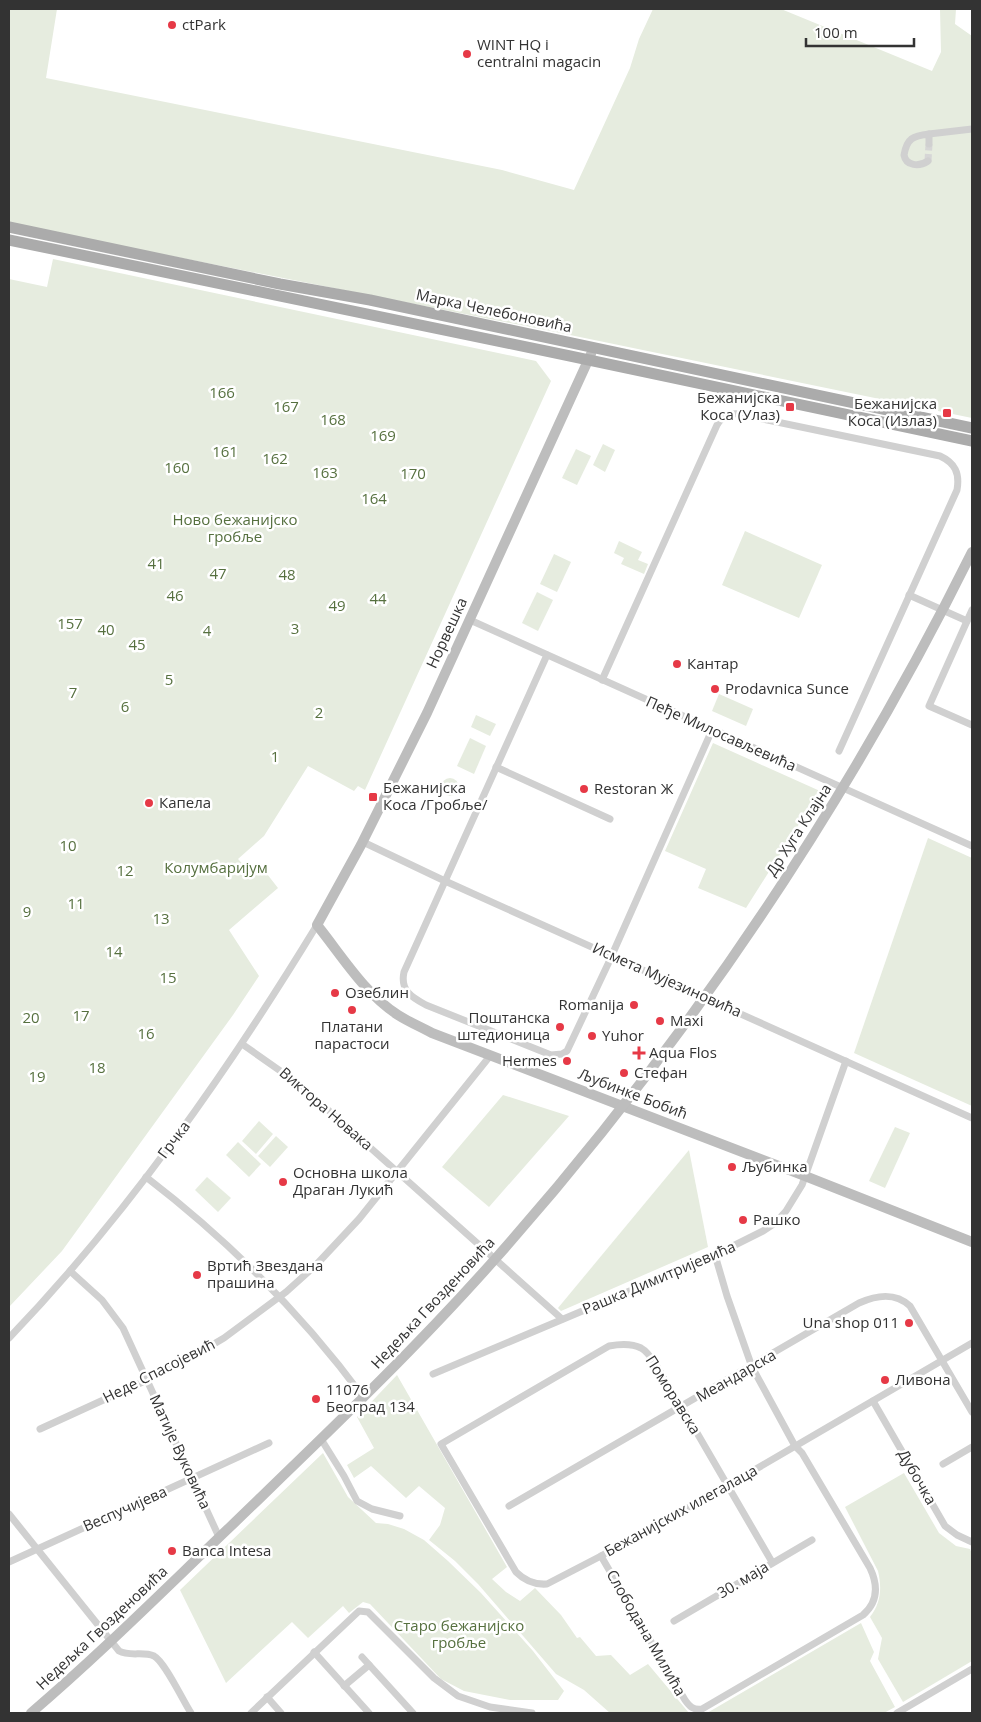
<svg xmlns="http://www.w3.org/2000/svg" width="981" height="1722" font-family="'Open Sans',sans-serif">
<rect width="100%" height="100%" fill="#fff"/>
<g fill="#e6ecdf">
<path d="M9,9h48l-11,69 456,92 72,20 56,-122 9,-29 14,-30h128l151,62 9,-19 -1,-43h16l-1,15 17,12v382l-431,-89 -532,-105z"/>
<path d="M53,259l483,102 15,20 -186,409 -7,-4 -4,5 -46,-25 -44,70 -26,23 12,13 10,-7 18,23 -49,42 30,46 -26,39 -171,236 -53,56v-1028l38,8z"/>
<path d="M603,444l12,6 -10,22 -12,-7z"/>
<path d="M576,449l15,7 -14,29 -15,-7z"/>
<path d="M745,531l77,34 -23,53 -77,-33z"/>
<path d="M619,541l23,11 -4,8 10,4 -4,10 -23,-10 3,-6 -10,-5z"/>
<path d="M554,554l17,8 -14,30 -17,-8z"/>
<path d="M537,592l16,8 -15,31 -16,-8z"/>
<path d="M719,694l34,15 -7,17 -34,-15z"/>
<path d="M476,715l20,9 -6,12 -19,-9z"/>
<path d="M470,738l16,8 -12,28 -17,-8z"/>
<path d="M713,743l107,48 -74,117 -48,-20 8,-19 -41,-18z"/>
<circle cx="450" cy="787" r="9"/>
<path d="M928,838l44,20v248l-118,-53z"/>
<path d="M503,1095l66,21 -80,91 -47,-40z"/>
<path d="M259,1121l14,13 -17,20 -14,-13z"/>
<path d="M895,1127l15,6 -25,55 -16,-7z"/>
<path d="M276,1136l12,11 -18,20 -12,-11z"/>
<path d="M238,1142l23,22 -12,13 -23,-22z"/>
<path d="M689,1150l19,97 -147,64 -3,-3z"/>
<path d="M207,1177l24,21 -13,14 -23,-22z"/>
<path d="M397,1375l110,192 -15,12 14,13 14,9 15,-13 26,27 16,23 3,-1 16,19 15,-1 19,20 18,-11 41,49h-79l-26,-23 -28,-16 -78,-90 -23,-23 -26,-21 11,-15 5,-17 -26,-22 -13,12 -35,-32 -17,12 -7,-13 27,-17 -17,-31z"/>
<path d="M323,1453l25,44 28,26 12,1 16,5 20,11 24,21 33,32 52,58 31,40 -6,9h-48l-46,-9 -23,-12 -71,-75 -7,-2 -14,11 -6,-7 -35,32 -16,-16 -66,61 -46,-93z"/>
<path d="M904,1473l35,60 17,13 14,3 2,5v107l-69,41 -25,-43 4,-21 -12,-21c11,-14 12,-29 8,-46l-33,-64z"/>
<path d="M861,1623l13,29 -4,9 25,46 -11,6h-177z"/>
</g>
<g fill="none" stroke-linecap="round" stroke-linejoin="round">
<path stroke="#d6d6d6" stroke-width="7" stroke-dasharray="7 3.5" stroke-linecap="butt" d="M928,161l1,-17"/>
<g stroke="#d0d0d0" stroke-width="7">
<path d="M929,134l43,-5"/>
<path d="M928,161c-9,6 -22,5 -24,-6 3,-17 9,-19 25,-21v10"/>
<path d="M909,595l58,26"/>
<path d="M972,610l-43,96 43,19"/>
<path d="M470,620l502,226"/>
<path d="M547,655l-143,317c-4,18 7,25 22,33l125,50 11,-1 5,-3 41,-87 104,-234"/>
<path d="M602,680l115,-255c5,-9 11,-12 22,-11l201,42c15,7 20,17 17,34l-118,261"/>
<path d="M496,767l114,52"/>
<path d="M363,842l82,39 527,237"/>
<path d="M242,1044l57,40 263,235"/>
<path d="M146,1177c82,63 156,137 218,221"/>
<path d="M70,1271l32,29 21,28 96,209"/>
<path d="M9,1338c119,-124 219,-267 308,-413"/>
<path d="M433,1374l282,-119 48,-24 12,-8 11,-12 16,-26 44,-124"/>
<path d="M873,1401l72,125 12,9 15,7"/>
<path d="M40,1429l107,-49 38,-19 39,-23 62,-46 30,-27 43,-46 131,-163"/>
<path d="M321,1439l23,37 13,25 15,8 28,7"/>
<path d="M943,1464l29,-17"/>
<path d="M509,1506l350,-203c18,-8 36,-11 51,3l62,106"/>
<path d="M9,1514l110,137c11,6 24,0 35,5 11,6 29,45 37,57"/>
<path d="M601,1556l84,144c5,7 8,10 17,9l161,-94c15,-13 15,-30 7,-47l-68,-115 -7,-7 -43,-79 -25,-71 -12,-41"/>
<path d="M9,1562l260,-119"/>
<path d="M772,1562l-90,-155 -6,-6c-8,-13 -22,-46 -35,-53 -10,-5 -21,-4 -32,-2l-168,98 75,128c9,9 18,13 31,12l54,-28 126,-70 245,-143"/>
<path d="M674,1621l138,-81"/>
<path d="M314,1652l55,61"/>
<path d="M362,1657l51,56"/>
<path d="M344,1686l25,-21"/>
<path d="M267,1697l14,16"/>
<path d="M251,1713l108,-102 9,1 66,66 24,18 32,11 42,6"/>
<path d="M897,1713l75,-44"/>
</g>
<g stroke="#bdbdbd" stroke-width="10">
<path d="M591,354l-164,359 -66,132 -44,80c25,31 47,68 81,90 11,7 23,12 34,18l373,143 167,66"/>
<path d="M31,1713c69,-59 133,-123 199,-186 91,-88 182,-174 266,-269 189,-213 349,-450 476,-706"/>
</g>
<g stroke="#ababab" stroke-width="11">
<path d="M9,227l271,57 90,16 602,128"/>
<path d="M9,240l561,116 402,85"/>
</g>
</g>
<g fill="#e63946" stroke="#fff" stroke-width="2">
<circle cx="172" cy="25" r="5"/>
<circle cx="467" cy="54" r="5"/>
<rect x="785" y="402" width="10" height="10" rx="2.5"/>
<rect x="942" y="408" width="10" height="10" rx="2.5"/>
<circle cx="677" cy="664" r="5"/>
<circle cx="715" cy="689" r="5"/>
<circle cx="584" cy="789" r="5"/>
<rect x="368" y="792" width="10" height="10" rx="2.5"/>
<circle cx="149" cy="803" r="5"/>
<circle cx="335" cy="993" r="5"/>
<circle cx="634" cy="1005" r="5"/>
<circle cx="352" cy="1010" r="5"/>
<circle cx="660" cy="1021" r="5"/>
<circle cx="560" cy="1027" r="5"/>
<circle cx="592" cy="1036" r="5"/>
<path d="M636.5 1045.5h5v5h5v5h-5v5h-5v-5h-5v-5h5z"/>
<circle cx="567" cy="1061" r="5"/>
<circle cx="624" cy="1073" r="5"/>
<circle cx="732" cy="1167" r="5"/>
<circle cx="283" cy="1182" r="5"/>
<circle cx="743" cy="1220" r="5"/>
<circle cx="197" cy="1275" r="5"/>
<circle cx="909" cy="1323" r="5"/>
<circle cx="885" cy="1380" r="5"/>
<circle cx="316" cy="1399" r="5"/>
<circle cx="172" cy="1551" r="5"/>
</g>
<g text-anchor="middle" stroke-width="5" stroke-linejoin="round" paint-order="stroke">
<g font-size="15" fill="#333" stroke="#fff" text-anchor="start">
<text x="182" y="30">ctPark</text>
<text x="477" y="50">WINT HQ i<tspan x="477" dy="17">centralni magacin</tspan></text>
<text x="780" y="403" text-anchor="end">Бежанијска<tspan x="780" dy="17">Коса (Улаз)</tspan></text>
<text x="937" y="409" text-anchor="end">Бежанијска<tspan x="937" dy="17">Коса (Излаз)</tspan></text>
<text x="687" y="669">Кантар</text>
<text x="725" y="694">Prodavnica Sunce</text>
<text x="383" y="793">Бежанијска<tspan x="383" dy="17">Коса /Гробље/</tspan></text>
<text x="594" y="794">Restoran Ж</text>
<text x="159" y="808">Капела</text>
<text x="345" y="998">Озеблин</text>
<text x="624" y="1010" text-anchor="end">Romanija</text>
<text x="550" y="1023" text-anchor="end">Поштанска<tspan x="550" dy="17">штедионица</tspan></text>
<text x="670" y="1026">Maxi</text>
<text x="352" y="1032" text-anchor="middle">Платани<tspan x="352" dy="17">парастоси</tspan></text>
<text x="602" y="1041">Yuhor</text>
<text x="649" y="1058">Aqua Flos</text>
<text x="557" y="1066" text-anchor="end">Hermes</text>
<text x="634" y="1078">Стефан</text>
<text x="742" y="1172">Љубинка</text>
<text x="293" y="1178">Основна школа<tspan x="293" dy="17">Драган Лукић</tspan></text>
<text x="753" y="1225">Рашко</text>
<text x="207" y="1271">Вртић Звездана<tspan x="207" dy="17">прашина</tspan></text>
<text x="899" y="1328" text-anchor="end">Una shop 011</text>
<text x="895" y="1385">Ливона</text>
<text x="326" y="1395">11076<tspan x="326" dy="17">Београд 134</tspan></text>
<text x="182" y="1556">Banca Intesa</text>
</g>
<g font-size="15" fill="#333" stroke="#fff">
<text transform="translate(494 311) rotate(12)" y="5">Марка Челебоновића</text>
<text transform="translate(447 633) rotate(-65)" y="5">Норвешка</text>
<text transform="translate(721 734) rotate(24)" y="5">Пеђе Милосављевића</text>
<text transform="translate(799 830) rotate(-57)" y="5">Др Хуга Клајна</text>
<text transform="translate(667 980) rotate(24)" y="5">Исмета Мујезиновића</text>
<text transform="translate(633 1094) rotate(21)" y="5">Љубинке Бобић</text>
<text transform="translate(326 1109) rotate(41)" y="5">Виктора Новака</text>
<text transform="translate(174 1140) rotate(-53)" y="5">Грчка</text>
<text transform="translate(659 1278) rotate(-23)" y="5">Рашка Димитријевића</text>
<text transform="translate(433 1303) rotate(-47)" y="5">Недељка Гвозденовића</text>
<text transform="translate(159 1371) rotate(-27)" y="5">Неде Спасојевић</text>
<text transform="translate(736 1376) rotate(-30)" y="5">Меандарска</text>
<text transform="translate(673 1395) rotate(58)" y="5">Поморавска</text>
<text transform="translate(180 1452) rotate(65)" y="5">Матије Вуковића</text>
<text transform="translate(917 1477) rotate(60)" y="5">Дубочка</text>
<text transform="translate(125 1509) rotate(-24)" y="5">Веспучијева</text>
<text transform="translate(681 1511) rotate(-29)" y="5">Бежанијских илегалаца</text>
<text transform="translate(743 1580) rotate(-31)" y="5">30. маја</text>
<text transform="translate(102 1628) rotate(-43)" y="5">Недељка Гвозденовића</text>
<text transform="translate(646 1633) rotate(60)" y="5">Слободана Милића</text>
</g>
<g font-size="15" fill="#56703f" stroke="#fff">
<text x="222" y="398">166</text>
<text x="286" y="412">167</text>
<text x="333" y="425">168</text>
<text x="383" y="441">169</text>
<text x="225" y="457">161</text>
<text x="275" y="464">162</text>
<text x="177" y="473">160</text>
<text x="325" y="478">163</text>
<text x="413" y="479">170</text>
<text x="374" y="504">164</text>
<text x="235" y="525">Ново бежанијско<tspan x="235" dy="17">гробље</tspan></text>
<text x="156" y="569">41</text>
<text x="218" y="579">47</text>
<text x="287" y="580">48</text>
<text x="175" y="601">46</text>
<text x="378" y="604">44</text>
<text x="337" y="611">49</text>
<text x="70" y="629">157</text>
<text x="295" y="634">3</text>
<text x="106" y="635">40</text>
<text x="207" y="636">4</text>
<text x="137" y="650">45</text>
<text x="169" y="685">5</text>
<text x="73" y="698">7</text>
<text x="125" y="712">6</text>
<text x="319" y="718">2</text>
<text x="275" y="762">1</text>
<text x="68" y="851">10</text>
<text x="216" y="873">Колумбаријум</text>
<text x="125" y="876">12</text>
<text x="76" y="909">11</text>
<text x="27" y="917">9</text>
<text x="161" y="924">13</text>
<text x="114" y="957">14</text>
<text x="168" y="983">15</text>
<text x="81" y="1021">17</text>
<text x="31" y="1023">20</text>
<text x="146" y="1039">16</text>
<text x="97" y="1073">18</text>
<text x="37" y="1082">19</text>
<text x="459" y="1631">Старо бежанијско<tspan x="459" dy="17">гробље</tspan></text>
</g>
</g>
<rect width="981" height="1722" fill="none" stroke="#333333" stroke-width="20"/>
<path d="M806 38v8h108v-8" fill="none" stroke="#333333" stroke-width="2.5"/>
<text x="814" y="38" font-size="15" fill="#333333" stroke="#ffffff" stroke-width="4" paint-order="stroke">100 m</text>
</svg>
